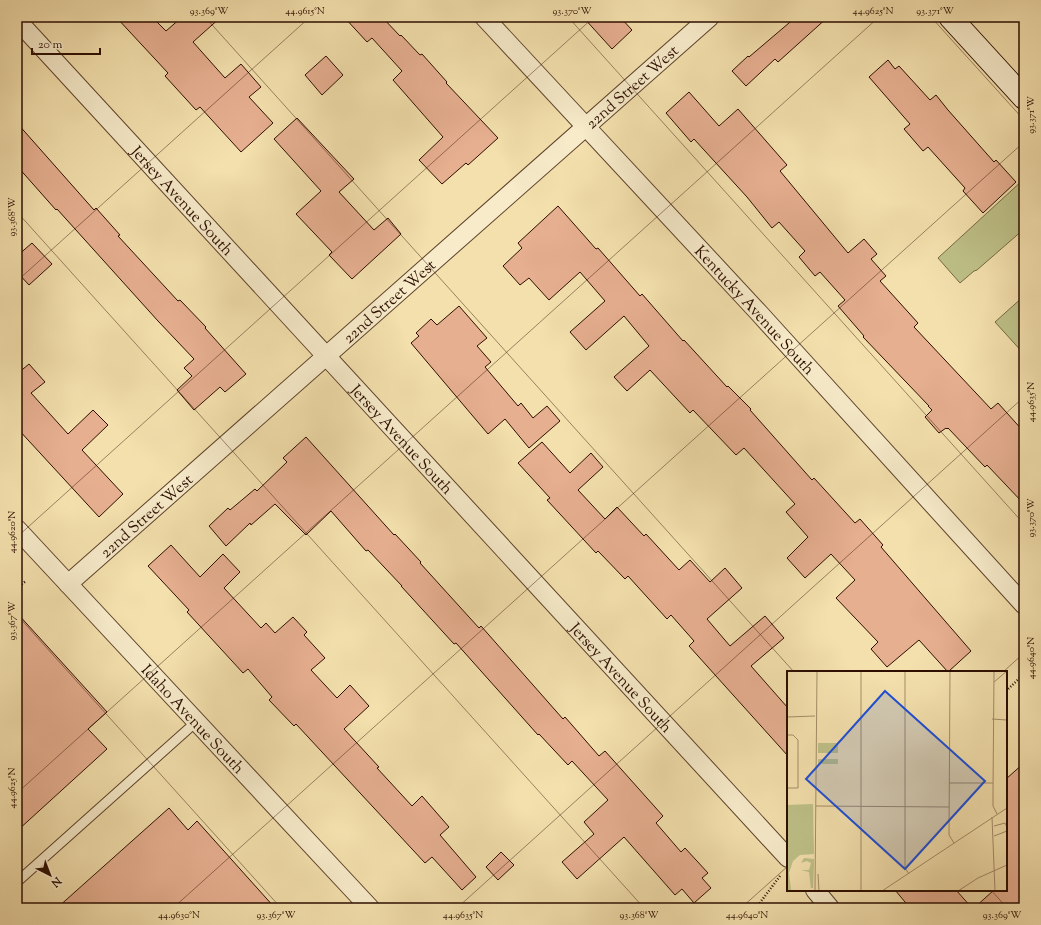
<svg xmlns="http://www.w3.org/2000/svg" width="1041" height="925" font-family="'Sorts Mill Goudy',serif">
<rect width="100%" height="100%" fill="#f3e0ad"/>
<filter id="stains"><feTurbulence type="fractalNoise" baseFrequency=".005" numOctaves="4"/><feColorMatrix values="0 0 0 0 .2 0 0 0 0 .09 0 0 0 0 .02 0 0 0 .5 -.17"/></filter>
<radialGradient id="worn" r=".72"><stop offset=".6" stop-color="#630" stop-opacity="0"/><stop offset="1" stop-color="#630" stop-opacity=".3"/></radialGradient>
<g fill="#bec188" stroke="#766844">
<path d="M1024,179v50l-47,41 -3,1 -14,12 -22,-25z"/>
<path d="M1024,296v58l-29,-32z"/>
</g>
<g fill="#e6af90" stroke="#2d0e00">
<path d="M116,17h36l14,14 16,-14h39l-28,25 32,36 16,-14 20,23 -12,10 24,26 -32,29 -41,-45 -4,3 -31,-34 3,-3z"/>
<path d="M344,17h38l18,19 1,-1 19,20 2,-1 25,28 -1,1 52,55 -30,27 -2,-2 -24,21 -23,-24 24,-23 -50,-57 9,-9 -30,-33 -5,4z"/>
<path d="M583,17h37l12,13 -20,19z"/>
<path d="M796,17h32l-50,45 -3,-3 -29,27 -14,-15 16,-15 1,1z"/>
<path d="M326,56l17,19 -21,20 -17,-20z"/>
<path d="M888,60l7,9 4,-3 31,34 6,-5 12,15 46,52 2,-2 20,22 -33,31 -20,-22 2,-3 -37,-41 -5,4 -19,-22 6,-5 -41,-47z"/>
<path d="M689,92l30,34 19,-17 49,56 -7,6 68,82 16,-14 13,15 -6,5 15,17 -6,5 38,42 -4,4 77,82 7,-6 26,29v72l-37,-39 -2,2 -37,-39 -1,1 -1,-1 -7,5 -14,-16 7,-7 -4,-4h1l-66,-69 1,-1 -26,-30 7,-6 -25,-28 -5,4 -16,-19 6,-6 -26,-29 -7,6 -25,-31 -53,-58 -3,3 -25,-29z"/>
<path d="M297,118l57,61 -15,13 35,38 14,-12 13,16 -49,45 -23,-24 3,-3 -36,-38 25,-23 -47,-52z"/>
<path d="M17,123l77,87 2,-2 24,27 -2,1 60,65 2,-1 26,27 -1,1 41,46 -21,18 -5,-5 -26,23 -17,-20 15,-14 -8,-8 10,-9 -36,-38 -101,-112 -1,1 -39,-44z"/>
<path d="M558,206l38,43 2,-1 42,48 2,-2 41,47 1,-1 43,47 1,-1 23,23 -1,1 62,70 2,-2 41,45 5,-4 23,26 -2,2 90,104 -23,21 -29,-32 -32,27 -16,-18 7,-7 -42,-44 19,-18 -24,-26 -26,24 -18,-20 21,-21 -22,-25 9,-8 -51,-56 -8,7 -43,-45 -3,3 -40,-43 -23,21 -13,-14 35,-31 -25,-30 -38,34 -16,-18 35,-31 -25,-29 -31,28 -20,-22 -9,7 -17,-19 19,-18 -4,-5z"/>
<path d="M32,243l20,21 -23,21 -12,-13v-16z"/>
<path d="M459,306l28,32 -10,8 14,16 -6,5 33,39 3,-3 12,15 14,-12 13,15 -31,27 -24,-29 -17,15 -77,-91 8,-7 -3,-3 15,-14 6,6z"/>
<path d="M29,364l16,18 -14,11 37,41 25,-24 15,15 -26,25 41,44 -24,23 -82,-89v-54z"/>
<path d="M306,437l88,98 1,-1 26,28 -1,1 59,65 2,-2 82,93 2,-2 34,39 6,-5 58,65 -7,7 25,29 4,-4 23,25 -6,5 9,10 -17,15 -12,-14 -7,6 -51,-58 -47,42 -15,-17 32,-28 -10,-12 24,-22 -36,-39 -4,4 -29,-31 -1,1 -82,-92 -2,1 -53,-58h1l-34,-36 -2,1 -35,-40 -25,24 -31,-31 -24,21 -1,-2 -24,23 -17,-20 19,-18 2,2 25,-21 2,2 30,-29 -4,-4z"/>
<path d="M542,442l28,31 21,-20 12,14 -25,23 27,29 12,-12 27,29 2,-2 33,36 11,-10 20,22 15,-14 17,20 -35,31 23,27 35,-30 19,22 -33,28 37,42v48l-99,-110 5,-5 -23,-26 -4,4 -39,-43 -3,3 -27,-28 -2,2 -49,-53 3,-2 -32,-35z"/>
<path d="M171,545l29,32 23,-23 17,18 -16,16 37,40 5,-5 9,10 18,-16 14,15 -3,3 21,23 -14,12 26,28 13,-13 19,21 -25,23 35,38 -2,1 35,38 10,-10 27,31 -9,8 36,42 -14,13 -30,-33 -7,6 -129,-139 -2,2 -25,-26 3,-3 -24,-28 -5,4 -56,-61 2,-2 -41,-44z"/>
<path d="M17,613l90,99 -19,17 19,20 -90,82z"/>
<path d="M1024,763v138l-8,7h-42l20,-18h12v-111z"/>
<path d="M169,808l19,22 9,-9 78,87h-218z"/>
<path d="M501,852l13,13 -16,15 -12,-13z"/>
<path d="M895,890h61l16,18h-62z"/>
</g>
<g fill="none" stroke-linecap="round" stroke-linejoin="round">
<defs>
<path id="service" d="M17,882l179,-160"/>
<g id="minor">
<path id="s1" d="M484,17l275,296 265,292"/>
<path id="s2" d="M17,20l771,838"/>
<path id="s3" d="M17,529l353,379"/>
<path id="s4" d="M68,584l642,-567"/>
<path d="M815,890l15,18"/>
</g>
<path id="secondary" d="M950,17l74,81"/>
</defs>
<use href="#service" stroke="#5e422b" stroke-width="11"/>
<use href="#minor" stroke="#5e422b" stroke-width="20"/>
<use href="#secondary" stroke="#2d0e00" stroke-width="24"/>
<g stroke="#2d0e00" stroke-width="2.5" stroke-dasharray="1 2" stroke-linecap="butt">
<path d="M17,588l9,-7"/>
<path d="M1006,691l18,-17"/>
<path d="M756,908l24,-32"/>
</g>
<use href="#service" stroke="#f7ebca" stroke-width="9"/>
<use href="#minor" stroke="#f7ebca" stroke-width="18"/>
<use href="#secondary" stroke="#f7ebca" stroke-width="22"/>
</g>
<path fill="none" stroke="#2d0e00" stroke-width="1" stroke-opacity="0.45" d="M205,17l589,655M568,17l456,507M931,17l93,103M17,26l9,-9M17,212l627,696M17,281l293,-264M17,537l577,-520M17,615l264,293M1003,672l21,-19M17,793l862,-776M991,890l16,18M173,908l851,-766M457,908l567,-511M741,908l47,-42"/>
<g text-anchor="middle" stroke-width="4" stroke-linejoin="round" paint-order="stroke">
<g font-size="16" fill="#2d0e00" stroke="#f7ebca">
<text dy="6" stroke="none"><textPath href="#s4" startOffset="752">22nd Street West</textPath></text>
<text dy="6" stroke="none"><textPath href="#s2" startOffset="245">Jersey Avenue South</textPath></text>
<text dy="6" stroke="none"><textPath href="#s4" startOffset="428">22nd Street West</textPath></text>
<text dy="6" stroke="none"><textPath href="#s1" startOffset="399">Kentucky Avenue South</textPath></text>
<text dy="6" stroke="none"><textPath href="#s2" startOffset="569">Jersey Avenue South</textPath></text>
<text dy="6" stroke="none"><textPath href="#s4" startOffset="104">22nd Street West</textPath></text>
<text dy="6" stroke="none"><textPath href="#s2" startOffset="893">Jersey Avenue South</textPath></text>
<text dy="6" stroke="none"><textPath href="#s3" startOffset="259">Idaho Avenue South</textPath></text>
</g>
</g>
<g transform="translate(787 671)">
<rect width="220" height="220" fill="#f3e0ad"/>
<path d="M31,72h20v10h-20zM31,88h20v5h-20zM26,133l1,50 -14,1 -7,6 -4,12 2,17 -4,1v-86zM17,187l10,1v30l-1,-24v23h-2l-2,-16 -8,-2h8l2,-7 -4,-2 -6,2z" fill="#bec188"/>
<path fill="none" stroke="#a48c68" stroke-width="1" d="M74,0v220M118,0v197l4,6M163,0l-1,164 5,8M207,0l-1,121v14l4,8M207,11l13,-11M0,46l28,-1M205,48l15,1M0,64h6l5,5v48h-11M162,112h44M29,135l133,1M205,146l3,74M207,155l11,-3 2,4M207,165l13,-5M31,203l1,17M28,220l2,-220M95,220l125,-83M171,220l20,-13 29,-13"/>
<path fill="#1d4ed8" fill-opacity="0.15" stroke="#1d4ed8" stroke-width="2" d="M98,20l100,90 -80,88 -99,-90z"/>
<rect width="220" height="220" fill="none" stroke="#2d0e00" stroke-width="2"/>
</g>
<rect width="1041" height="925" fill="none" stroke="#f3e0ad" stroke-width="44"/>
<g transform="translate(50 875) rotate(138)" stroke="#f7ebca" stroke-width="3" paint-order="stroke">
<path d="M0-3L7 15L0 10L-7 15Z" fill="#2d0e00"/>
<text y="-6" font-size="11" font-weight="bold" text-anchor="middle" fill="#2d0e00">N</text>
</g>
<path d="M32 48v6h68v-6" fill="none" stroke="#2d0e00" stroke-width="2"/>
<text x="38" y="48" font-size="12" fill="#2d0e00" stroke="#f7ebca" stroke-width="3" paint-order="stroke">20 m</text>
<rect x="22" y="22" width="997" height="881" fill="none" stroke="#2d0e00" stroke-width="1.5"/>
<g font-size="10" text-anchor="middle" fill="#2d0e00">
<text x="209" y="14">93.369°W</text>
<text x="305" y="14">44.9615°N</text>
<text x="572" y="14">93.370°W</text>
<text x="873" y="14">44.9625°N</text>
<text x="935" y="14">93.371°W</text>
<text transform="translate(1030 115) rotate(-90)" y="4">93.371°W</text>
<text transform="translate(11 217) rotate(-90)" y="4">93.368°W</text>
<text transform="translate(1030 402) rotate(-90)" y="4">44.9635°N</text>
<text transform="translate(1030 518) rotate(-90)" y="4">93.370°W</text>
<text transform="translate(11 532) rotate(-90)" y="4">44.9620°N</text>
<text transform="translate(11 621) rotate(-90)" y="4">93.367°W</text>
<text transform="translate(1030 658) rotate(-90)" y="4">44.9640°N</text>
<text transform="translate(11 788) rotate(-90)" y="4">44.9625°N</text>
<text x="179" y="918">44.9630°N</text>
<text x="276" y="918">93.367°W</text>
<text x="463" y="918">44.9635°N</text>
<text x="639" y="918">93.368°W</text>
<text x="747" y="918">44.9640°N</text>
<text x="1002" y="918">93.369°W</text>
</g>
<rect width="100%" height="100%" filter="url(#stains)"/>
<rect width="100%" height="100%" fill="url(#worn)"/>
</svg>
